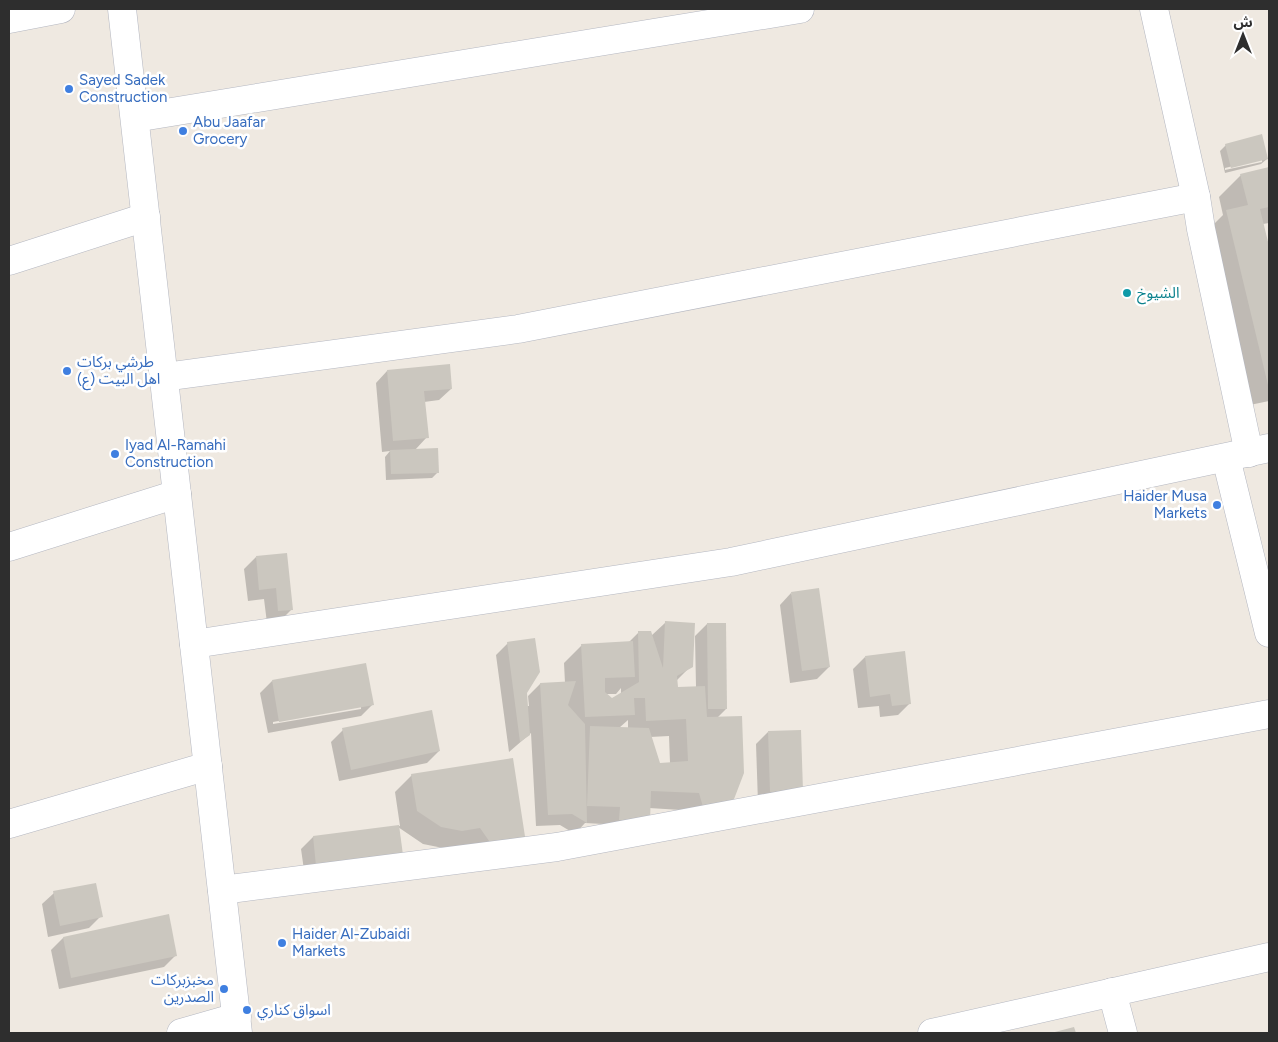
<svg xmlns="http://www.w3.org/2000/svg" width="1278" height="1042" font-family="Figtree,'Noto Sans Arabic',sans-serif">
<rect width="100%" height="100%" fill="#efe9e1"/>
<g fill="#0003" fill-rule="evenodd">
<path d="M1226,145l41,14 -6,5 -36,9 -5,-22zM1262,159v3l-37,8v-2z"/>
<path d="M1269,168v55l-6,1 6,27v150l-24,5 -41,-172 19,-19 -4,-18 22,-22z"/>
<path d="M387,371l64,18 -12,11 -15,2 3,35 -12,13 23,22 -6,6 -46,2 -1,-23 5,-6 -8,1 -6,-69z"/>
<path d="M256,557l36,52 -12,12 -13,2 -3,-24 -16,2 -4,-32z"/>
<path d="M791,593l38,74 -12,12 -27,4 -10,-78z"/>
<path d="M665,623l26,43 -15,15v7l20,-1 -1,-51 12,-12 19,85 -9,9 26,54 -55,59 -7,-21 -32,-2 -46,29v-13l-18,-1 -10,11 -15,-9 -24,1 -5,-93 -22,19 -13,-97 12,-12 17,49 2,14h2l-1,-10 12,-12 25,-1 -1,-20 17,-17 47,-3 11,-11 12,4zM621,688v6l-9,6 -6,-6h10zM628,720v8h-9zM669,736l1,27 -11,1 -9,-27z"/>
<path d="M865,657l45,46 -12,12 -18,2 -1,-11 -21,2 -5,-39z"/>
<path d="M272,681l101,23 -12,12 -93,17 -8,-40zM361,706v3l-88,15v-2z"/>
<path d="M343,730l96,21 -12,12 -88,18 -8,-39z"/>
<path d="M768,732l34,58 -44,13 -2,-59z"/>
<path d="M412,775l113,68 -82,5 -20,-4 -25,-17 -93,50 -4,-28 12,-12 87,-11 -5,-34z"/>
<path d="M54,893l47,23 -12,12 -41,9 -6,-33z"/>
<path d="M63,938l113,17 -12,12 -105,22 -8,-39z"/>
</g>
<g fill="#cbc7bf">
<path d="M1262,134l6,25 -37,9 -6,-24z"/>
<path d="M1269,167v40l-9,2 9,37v138l-1,1 -42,-175 22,-5 -8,-31z"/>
<path d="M450,364l2,25 -28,2 5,47 -36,3 -6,-71z"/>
<path d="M438,448l1,25 -48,1 -1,-24z"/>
<path d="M287,553l6,57 -15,1 -2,-23 -17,2 -3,-34z"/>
<path d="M819,588l11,79 -28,4 -11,-79z"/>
<path d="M665,621l30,2 -2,44 -16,9 1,11 27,-1 2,31 35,-1 2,57 -13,34 -26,7 -6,-21 -48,-2 -1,30 -31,-1 1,-13 -33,-1 3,-80 59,2 11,35 28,-2 -2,-42 -40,2 -1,-23h-11l1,17 -50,2 -4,-73 52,-3 2,36 -30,1v14l7,6 27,-16 -1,-51h13l12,37z"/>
<path d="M707,623h19l1,86h-19z"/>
<path d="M535,638l5,34 -13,21 3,42 -10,7 -13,-100z"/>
<path d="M905,651l6,53 -19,2 -2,-12 -20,3 -5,-41z"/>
<path d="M366,663l8,42 -95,17 -7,-42z"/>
<path d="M576,681l-8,24 17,19 2,99 -15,-9 -24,1 -8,-132z"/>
<path d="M432,710l8,41 -89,19 -9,-42z"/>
<path d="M801,730l2,61 -33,1 -2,-61z"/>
<path d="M513,758l13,85 -32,5 -14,-20 -18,3 -21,-4 -24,-16 -6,-37z"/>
<path d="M399,825l4,30 -87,11 -3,-30z"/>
<path d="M96,883l7,34 -43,9 -7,-35z"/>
<path d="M169,914l8,42 -106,22 -8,-41z"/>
<path d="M1074,1027l2,6h-25z"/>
</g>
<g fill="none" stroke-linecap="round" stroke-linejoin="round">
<defs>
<g id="minor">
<path d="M122,9l116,1024"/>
<path d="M1154,9l42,188 5,32 48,224"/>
<path d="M9,19l52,-10"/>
<path d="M135,118l665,-109"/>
<path d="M9,261l137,-44"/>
<path d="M164,377l354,-48 678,-132"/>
<path d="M1226,458l43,175"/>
<path d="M9,547l168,-53"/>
<path d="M194,644l537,-82 538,-114"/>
<path d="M9,824l199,-58"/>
<path d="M222,890l335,-43 712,-133"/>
<path d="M1112,992l11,41"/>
<path d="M181,1033l56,-16"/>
<path d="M932,1033l337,-76"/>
</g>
</defs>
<use href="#minor" stroke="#b4b7c1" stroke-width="29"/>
<use href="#minor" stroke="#fff" stroke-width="28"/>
</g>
<g fill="#3f7fe0" stroke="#fff" stroke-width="2">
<circle cx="69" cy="89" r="5"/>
<circle cx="183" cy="131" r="5"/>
<circle cx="67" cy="371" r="5"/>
<circle cx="115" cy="454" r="5"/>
<circle cx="1217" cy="505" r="5"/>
<circle cx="282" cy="943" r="5"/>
<circle cx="224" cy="989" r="5"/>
<circle cx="247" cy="1010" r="5"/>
</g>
<circle fill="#0f9aa8" stroke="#fff" stroke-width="2" cx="1127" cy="293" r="5"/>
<g text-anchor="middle" stroke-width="5" stroke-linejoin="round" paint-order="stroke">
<g font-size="15" fill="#366cbe" stroke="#fff" text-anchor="start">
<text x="79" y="85">Sayed Sadek<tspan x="79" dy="17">Construction</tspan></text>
<text x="193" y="127">Abu Jaafar<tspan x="193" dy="17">Grocery</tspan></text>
<text x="77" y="367">طرشي بركات<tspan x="77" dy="17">اهل البيت (ع)</tspan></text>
<text x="125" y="450">Iyad Al-Ramahi<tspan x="125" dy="17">Construction</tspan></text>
<text x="1207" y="501" text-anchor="end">Haider Musa<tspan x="1207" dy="17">Markets</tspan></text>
<text x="292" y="939">Haider Al-Zubaidi<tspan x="292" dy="17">Markets</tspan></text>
<text x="214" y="985" text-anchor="end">مخبزبركات<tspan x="214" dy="17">الصدرين</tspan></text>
<text x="257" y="1015">اسواق كناري</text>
</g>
<g font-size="15" fill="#0d838f" stroke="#fff" text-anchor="start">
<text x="1137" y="298">الشيوخ</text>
</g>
</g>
<rect width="1278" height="1042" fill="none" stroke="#2e2e2e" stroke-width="20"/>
<g transform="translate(1243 35)" stroke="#ffffff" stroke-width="4" paint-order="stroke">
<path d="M0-4L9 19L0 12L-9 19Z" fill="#2e2e2e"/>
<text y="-8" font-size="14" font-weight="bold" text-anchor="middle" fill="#2e2e2e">ش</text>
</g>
</svg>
